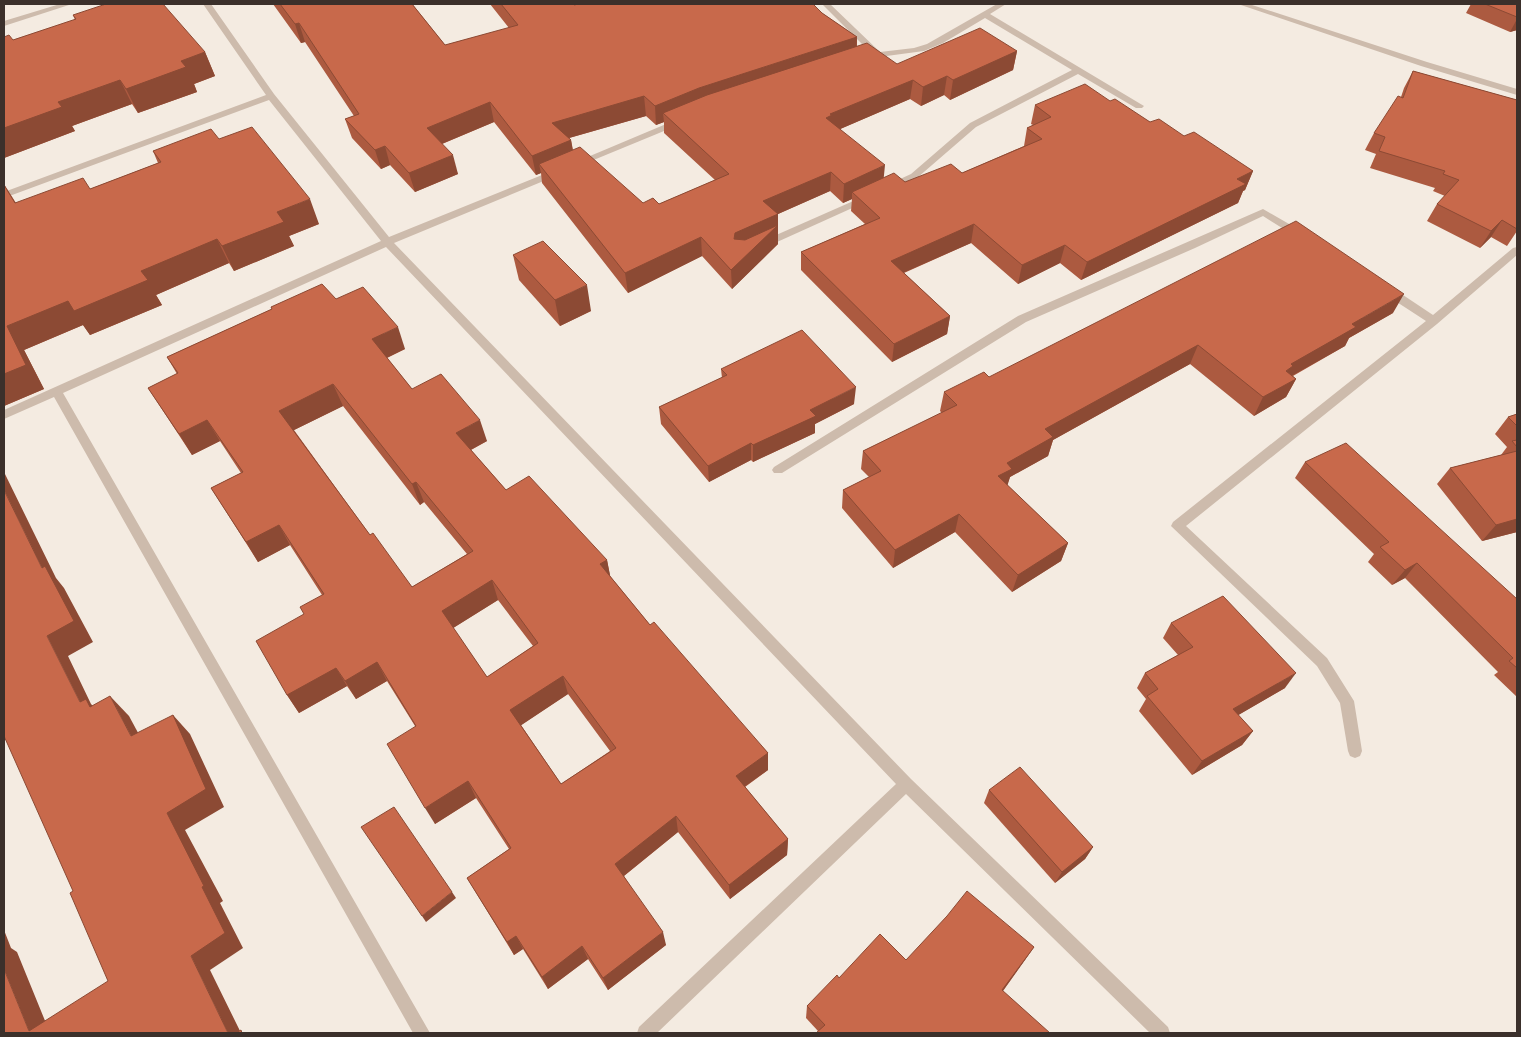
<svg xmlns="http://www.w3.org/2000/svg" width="1521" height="1037" font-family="Figtree,sans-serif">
<rect width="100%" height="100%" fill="#f4ebe1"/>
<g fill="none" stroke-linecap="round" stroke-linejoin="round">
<g fill="#cdbbac" fill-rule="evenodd">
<path d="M60,4h12l-68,22v-5z"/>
<path d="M203,4h8l63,90 115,143 163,-66h6v4l-164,68 517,536 257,248 2,6h-20l-244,-239 -249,239h-20l2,-6 257,-243 -510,-537 -323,146 367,640h-17l-359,-636 -50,22v-9l377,-169 -112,-141 -265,98v-6l262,-97z"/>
<path d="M822,4h8l50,48 34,-4 13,-4 70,-40h9l-16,10 154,92 -2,2h-6l-58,-34 -102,53 -59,51 -24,11h-6v-4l24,-11 59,-51 102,-53 -87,-52 -42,25 -19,8 -60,8v-4l7,-2z"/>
<path d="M1238,4h11l178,58 90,27v6l-96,-29z"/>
<path d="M678,119l5,3 -2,2 -102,42h-6l-2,-2z"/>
<path d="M867,195l5,3 -2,2 -104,47h-8l-1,-2 1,-2z"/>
<path d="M1263,209l40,23v4h-8l-32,-20 -68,32 -169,74 -244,151h-8l-2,-3 2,-3 244,-151z"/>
<path d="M1517,247v8l-80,69 -251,202 141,132 27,43 8,50 -2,5 -5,2 -5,-2 -2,-5 -8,-48 -23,-37 -146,-140 2,-4 253,-201 -43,-28 -1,-3 1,-3h8l42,28 80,-67z"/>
</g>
</g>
<g fill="#ac5a40" fill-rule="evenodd">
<path d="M273,4h143l-3,1 32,40 64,-17 -19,-24h83l1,1 248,8 35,24v9l40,18 120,-13 -4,19 -63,30 -6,-5 -23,11 -11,-7 -70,30 44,49 21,4 57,-9 62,-27 3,-18 6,-3 -2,-1 4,-19 75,-4 40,21 34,14 69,35 -8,19 -2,1 -5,12 -157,77 -21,-17 -42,21 -47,-41 -67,30 46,43 -3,18 -55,28 -91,-92v-18l64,-28 -14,-13 1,-12 -9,4 -13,-12 -52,23v30l-46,45 -30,-33 -74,37 -86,-110 -1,-10 -5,2 -42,-53 -52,22 16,30 -43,18 -25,-27 -9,4 -29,-31 -7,-19 9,-3 -49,-74 -4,1zM646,116l10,9 8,-3v11l51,47 -56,24 -16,-1 -70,-53 -2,-10 -2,-2z"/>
<path d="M1470,4h47v26l-7,2 -44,-19 5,-9z"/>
<path d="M73,15l132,37 10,24 -21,8 3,8 -59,21 -6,-9 -60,22 3,5 -71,27v-121l9,3 62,-20z"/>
<path d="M1413,71l104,29v131l-10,15 -16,-9 -11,11 -53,-27 10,-17 8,-8 -12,-5 2,-3 -65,-20 6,-14 -11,-4 9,-17 27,-36 3,-9z"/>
<path d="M219,139l100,85 -30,12 5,10 -60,25 -5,-8 -73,32 6,10 -72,30 -7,-10 -59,25 20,39 -40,17v-222l12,19 74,-14 68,-26 -5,-12z"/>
<path d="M513,255l78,56 -31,15 -41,-46z"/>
<path d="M336,299l69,50 -18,9 25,31 75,52 -16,9 35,40 101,70 3,16 40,49 118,128v17l-23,17 43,52 -1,16 -57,44 -52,-67 -54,44 42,69 -58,45 -20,-31 -40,30 -25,-40 -9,6 -47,-77 42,-29 -33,-51 -41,26 -20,-98 -28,-45 -31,18 -9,-13 -48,27 -12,-18 17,-81 18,-19 -32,-50 -32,17 -47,-74 30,-15 -21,-32 -28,14 -44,-67 29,-14 -10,-17 105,-48 -1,-2zM343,406l77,99 4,-3 43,52 -55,33 -42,-52 -76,-105zM498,600l35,46 -46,31 -34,-49zM568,694l42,57 -49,33 -40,-59z"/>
<path d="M1393,313l-44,25 -4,8 -52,30 3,3 -10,18 -32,19 -64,-52 -137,76 -5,16 -38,21 -3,8 61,58 -7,18 -49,31 -57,-60 -62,36 -51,-60 1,-18 26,-13 -8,-8 2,-18 79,-38 -2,-2 4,-19 45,-15z"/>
<path d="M721,369l133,35 -39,20v9l-62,29 -2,-2 -42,22 -48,-58 -2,-17 63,-29z"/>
<path d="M1517,414v118l-35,9 -45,-57 13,-16 51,-13 6,-8 -12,-13 13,-17z"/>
<path d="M1305,462l212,137v98l-23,-22 4,-3 -93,-94 -13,7 -24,-23 6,-8 -79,-76z"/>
<path d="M1171,623l114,65 -47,27 15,16 -11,14 -50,30 -53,-64 7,-12 -9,-11 8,-15 33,-18 -15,-17z"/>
<path d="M989,790l104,57 -8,12 -30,24 -71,-80z"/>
<path d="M1034,947l-31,44 -185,40 -12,-13 1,-12 32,-28 67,-18z"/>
</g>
<g fill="#8c4a34">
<path d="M1517,19v11l-7,2z"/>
<path d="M299,23l6,19 -4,1 -6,-19z"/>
<path d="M857,37l-1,19 -193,57 1,9 -8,3 -1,-19 44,-18z"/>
<path d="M1017,51l-4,19 -63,30 3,-20z"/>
<path d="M205,52l10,24 -21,8 3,8 -59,21 -12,-24 55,-28z"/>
<path d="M947,76l-3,19 -23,11 2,-19z"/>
<path d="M120,80l12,24 -60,22 3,5 -71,27v-30l54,-26z"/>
<path d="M913,80l-3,19 -79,34 -5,-15 4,-4z"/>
<path d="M644,96l2,20 -91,26 -3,-19z"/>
<path d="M490,102l4,20 -62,26 -5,-20z"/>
<path d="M571,140l3,19 -35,5 2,9 -5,2 -4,-19z"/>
<path d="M385,146l5,19 -9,4 -6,-19z"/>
<path d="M453,155l5,19 -43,18 -6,-19z"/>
<path d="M885,165l-2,20 -31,7v7l-9,4 1,-19z"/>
<path d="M1253,171l-8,19 -2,1 -5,12 -157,77 6,-18 150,-83z"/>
<path d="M831,172l-1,19 -52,23v30l-46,45 -1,-19 4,-18 -1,-13 1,-6 28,-32z"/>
<path d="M310,199l9,25 -30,12 5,10 -60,25 -12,-25 55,-34z"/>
<path d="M1502,220l-11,17 -11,11 11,-17z"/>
<path d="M974,224l-3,19 -82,36 2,-18z"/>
<path d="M701,237l1,19 -74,37 -3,-20z"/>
<path d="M217,239l12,24 -73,32 6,10 -72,30 -7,-10 -59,25 20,39 -40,17v-32l3,-48z"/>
<path d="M1065,245l-5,18 -42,21 4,-19z"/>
<path d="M587,285l4,26 -31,15 -5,-26z"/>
<path d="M1404,294l-11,19 -44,25 -4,8 -59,33 -10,11 15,-26 61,-40z"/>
<path d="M950,316l-3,18 -55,28 2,-18z"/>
<path d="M398,327l7,22 -25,12 -8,-22z"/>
<path d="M1198,345l-8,19 -137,76 -5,16 -38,21 -3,10 -9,-11 9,-13 38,-34z"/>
<path d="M1296,379l-10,18 -32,19 9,-19z"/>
<path d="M333,384l10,22 -53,26 -11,-21z"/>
<path d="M856,387l-2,17 -39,20v9l-62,29v-17l57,-35z"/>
<path d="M207,420l13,21 -28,14 -13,-21z"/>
<path d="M480,420l7,21 -24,13 -7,-21z"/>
<path d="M751,443v17l-42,22 -1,-16z"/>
<path d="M4,472l52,106 8,10 29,54 -25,14 23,48 15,15 -26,-17 -33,-66 -5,-68 -38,-78z"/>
<path d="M416,482l8,20 -4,3 -8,-21z"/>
<path d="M959,514l-4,18 -62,36 2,-18z"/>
<path d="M1517,519v13l-35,9 14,-16z"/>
<path d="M279,525l11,20 -32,17 -12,-20z"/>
<path d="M1068,543l-7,18 -49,31 6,-17z"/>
<path d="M607,560l4,20 -11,-16z"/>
<path d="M1417,563l-12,15 -13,7 13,-15z"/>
<path d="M492,580l6,20 -48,30 -8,-19z"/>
<path d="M377,662l10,19 -31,18 -11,-18z"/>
<path d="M336,668l11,18 -48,27 -12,-18z"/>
<path d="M1296,673l-11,15 -62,36 10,-15z"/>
<path d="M563,676l5,18 -51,34 -7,-18z"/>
<path d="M110,696l19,20 21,39 -19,-19z"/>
<path d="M173,715l17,19 34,73 -39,23 38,71 -3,2 23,45 -33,22 31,63h-13l-37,-77 -24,-143z"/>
<path d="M1253,731l-11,14 -50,30 10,-14z"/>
<path d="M768,753v17l-31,22 -1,-16z"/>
<path d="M468,781l8,17 -41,26 -10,-16z"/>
<path d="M676,816l2,16 -58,47 -5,-15z"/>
<path d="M788,839l-1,16 -57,44 -1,-14z"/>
<path d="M1093,847l-8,12 -30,24 7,-11z"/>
<path d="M452,892l4,6 -30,24 -4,-6z"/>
<path d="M4,930l7,18 6,4 33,81 -21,-2 -25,-62z"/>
<path d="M663,932l3,13 -58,45 -5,-12z"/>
<path d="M516,936l7,13 -9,6 -7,-13z"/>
<path d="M582,946l6,13 -40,30 -6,-12z"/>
<path d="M1034,947l-9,13 -31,43 8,-13z"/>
</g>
<g fill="#c8694b" stroke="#8c4a34" fill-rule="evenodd">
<path d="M106,4h57l42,48 -24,9 5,6 -60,22 -6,-9 -62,22 4,5 -58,21v-91l5,-2 4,5 63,-21 -3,-4z"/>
<path d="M280,4h132l33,41 73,-20 -17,-21h72l1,1 5,-1h234l9,9 35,24 -158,51 -44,18 -11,-10 -92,27 19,17 -39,16 -42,-54 -63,26 26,27 -44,18 -24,-27 -10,4 -30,-31 14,-5 -60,-91 -4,1z"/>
<path d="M1485,4h32v13z"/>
<path d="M980,28l37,23 -64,29 -6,-4 -24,11 -10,-7 -83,34 2,1 -6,3 59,47 -41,19 -13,-12 -68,29 15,13 -43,19 -1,6 11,1 33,-15 -47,45 -30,-33 -76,36 -86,-109 41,-17 63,56 10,-5 6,6 70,-30 -66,-61 44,-18 160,-52 30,21z"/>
<path d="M1413,71l104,29v129l-15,-9 -11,11 -54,-27 22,-24 -16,-6 2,-3 -66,-20 6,-14 -11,-4 24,-37 5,2z"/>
<path d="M1085,84l25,17 5,-2 35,23 9,-3 25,17 10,-4 59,39 -16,8 9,5 -159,78 -22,-17 -43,20 -48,-41 -83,37 59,55 -56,28 -93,-92 79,-34 -28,-26 42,-19 11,9 46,-18 11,9 80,-34 -15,-11 24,-11 -16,-12z"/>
<path d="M252,127l58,72 -33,13 7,10 -62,24 -5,-7 -76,32 7,9 -74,31 -6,-10 -61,25 19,39 -22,9v-189l11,18 68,-25 7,11 71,-27 -8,-11 58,-22 8,10z"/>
<path d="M1296,221l108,73 -52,30 4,3 -65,37 2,2 -7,5 10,8 -33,18 -65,-52 -153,84 8,8 -46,26 5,6 -14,7 70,67 -50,32 -59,-61 -64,36 -52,-60 38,-19 -18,-20 94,-46 -13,-13 40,-20 5,5z"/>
<path d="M543,241l44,44 -32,15 -42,-45z"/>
<path d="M322,284l14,15 27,-12 35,40 -26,12 40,50 29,-15 39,46 -24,13 50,57 23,-14 78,84 -7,4 50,61 4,-3 114,131 -32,23 52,63 -59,46 -53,-69 -61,48 48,68 -60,46 -21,-32 -40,31 -26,-41 -9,6 -40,-64 44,-30 -43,-67 -43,27 -38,-64 29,-18 -39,-64 -32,19 -9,-13 -49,27 -31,-54 48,-27 -4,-7 24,-13 -45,-69 -33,17 -35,-54 32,-16 -36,-52 -28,14 -31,-46 30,-15 -11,-16 105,-48 -1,-2zM333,384l79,100 4,-2 57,69 -61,36 -39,-54 -3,2 -91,-124zM492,580l46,63 -51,34 -45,-66zM563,676l53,72 -55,36 -51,-74z"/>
<path d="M802,330l54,57 -46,23 6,6 -63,29 -2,-2 -43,23 -49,-59 68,-32 -6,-6z"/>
<path d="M1517,414v12l-9,-9z"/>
<path d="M1517,440v7l-5,-6z"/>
<path d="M1346,443l171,156v69l-8,-7 4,-3 -96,-95 -12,7 -25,-23 9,-5 -84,-80z"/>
<path d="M1517,451v68l-21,6 -46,-57z"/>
<path d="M4,490l38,78 3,-2 29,55 -27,15 33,66 6,-3 4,8 20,-11 21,40 42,-21 33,74 -39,24 37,73 -2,1 23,46 -34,23 37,77h-224v-64l25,62 79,-50 -38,-88 3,-2 -69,-155z"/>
<path d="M1223,596l73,77 -63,36 20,22 -51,30 -55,-65 11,-7 -13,-16 48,-26 -22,-24z"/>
<path d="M1020,767l73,80 -31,25 -73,-82z"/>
<path d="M394,807l58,85 -30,24 -61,-89z"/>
<path d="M967,891l67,56 -32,43 48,43h-234l9,-8 -18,-19 30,-31 2,3 41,-44 26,26 41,-44z"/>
<path d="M241,1030l1,3h-6z"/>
</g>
<rect width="1521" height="1037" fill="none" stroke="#3b302b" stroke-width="10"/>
</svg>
